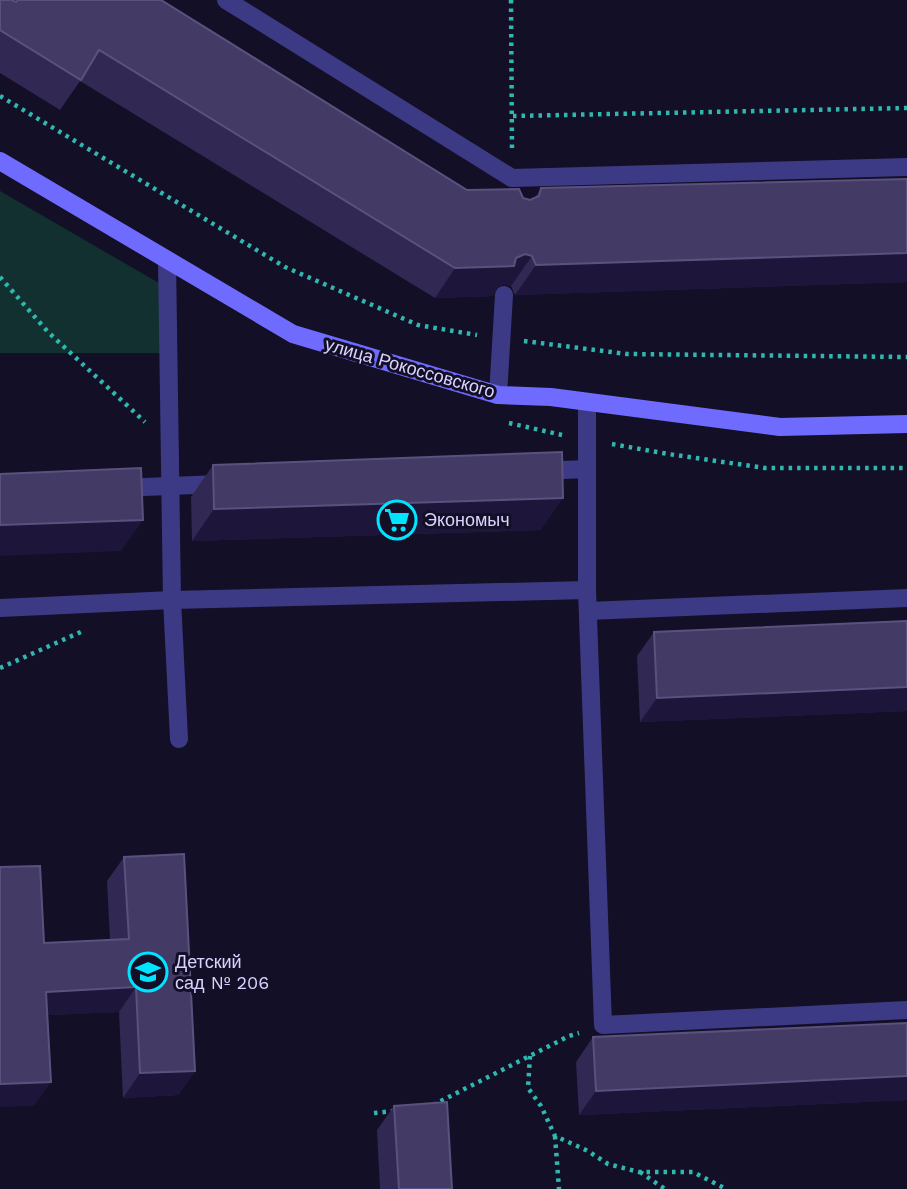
<svg xmlns="http://www.w3.org/2000/svg" width="907" height="1189" font-family="'Work Sans',sans-serif">
<rect width="100%" height="100%" fill="#130f26"/>
<path fill="#12302f" d="M0,191l159,92 2,70h-161z"/>
<g fill="none" stroke-linecap="round" stroke-linejoin="round">
<g stroke="#2fb8b0" stroke-width="4.5" stroke-dasharray="3.5 5" stroke-linecap="butt">
<path d="M511,0l1,149"/>
<path d="M0,96l285,171 133,58 59,10"/>
<path d="M513,116l394,-8"/>
<path d="M0,277l48,55 97,90"/>
<path d="M524,341l103,13 280,3"/>
<path d="M509,423l53,12"/>
<path d="M612,444l56,10 97,14h142"/>
<path d="M0,668l83,-37"/>
<path d="M530,1056l-2,32 13,18 14,30 33,15 20,13 31,8h54l33,17"/>
<path d="M433,1105l136,-69 10,-3"/>
<path d="M374,1113l20,-2"/>
<path d="M555,1136l4,53"/>
<path d="M640,1172l25,17"/>
</g>
<g stroke="#3d3a85" stroke-width="18">
<path d="M226,0l286,178 395,-11"/>
<path d="M167,260l5,340 7,139"/>
<path d="M498,395l6,-100"/>
<path d="M539,471l48,-2"/>
<path d="M119,488l101,-4"/>
<path d="M587,590l16,435 304,-15"/>
<path d="M0,608l172,-8 415,-10v-188"/>
<path d="M588,611l319,-13"/>
</g>
<path stroke="#6f6bff" stroke-width="18" d="M0,161l293,173 205,61 53,2 229,30 127,-3"/>
</g>
<g fill="#312854">
<path d="M0,0l16,2 451,188 56,8 7,2 5,-2 6,-10 366,-9v103l-392,13 -4,-9 -7,-2 -5,2 -6,10 -58,2 -355,-217 -20,29 -60,-37z"/>
<path d="M213,465l328,65 -349,11 -1,-44z"/>
<path d="M907,621v90l-267,11 -3,-66 17,-24z"/>
<path d="M124,857l71,214 -17,24 -55,3 -4,-86 -72,3 -13,91 10,-163 66,-3 -3,-59z"/>
<path d="M907,1023v77l-328,15 -3,-53 17,-25z"/>
<path d="M394,1106l58,83h-72l-3,-59z"/>
</g>
<g fill="#1d163a">
<path d="M907,253v29l-392,13 21,-30z"/>
<path d="M525,254l7,2 -21,30 -7,-2 -5,2 -6,10 -58,2 20,-30 61,-10z"/>
<path d="M563,498l-22,32 -349,11 22,-32z"/>
<path d="M143,520l-22,31 -121,5v-31z"/>
<path d="M907,687v24l-267,11 17,-24z"/>
<path d="M136,987l-17,25 -90,4 17,-24z"/>
<path d="M195,1071l-17,24 -55,3 17,-25z"/>
<path d="M907,1076v24l-328,15 17,-24z"/>
<path d="M51,1082l-17,24 -34,1v-23z"/>
</g>
<g fill="#433a66" stroke="#5a527e" stroke-width="2">
<path d="M0,0h12l4,2 2,-2h143l306,190 52,-1 4,9 7,2 9,-4 2,-8 366,-9v74l-371,12 -4,-9 -7,-2 -9,4 -2,8 -59,2 -356,-218 -18,30 -81,-50z"/>
<path d="M562,452l1,46 -349,11 -1,-44z"/>
<path d="M141,468l2,52 -143,5v-51z"/>
<path d="M907,621v66l-250,11 -3,-66z"/>
<path d="M184,854l11,217 -55,2 -4,-86 -90,5 5,90 -51,2v-217l40,-1 4,77 85,-4 -5,-82z"/>
<path d="M907,1023v53l-311,15 -3,-54z"/>
<path d="M447,1102l5,87h-53l-5,-83z"/>
</g>
<defs>
<symbol id="supermarket-ring" viewBox="-11 -11 22 22"><circle r="9.5" fill="#130f26" stroke="#00e5ff" stroke-width="1.5"/><path d="M-6-5.5h2.5l.6 2H6L4.5 2H-2.5L-4.4-4H-6ZM-1.5 3.2a1.3 1.3 0 1 0 .1 0ZM3 3.2a1.3 1.3 0 1 0 .1 0Z" fill="#00e5ff"/></symbol>
<symbol id="school-ring" viewBox="-11 -11 22 22"><circle r="9.5" fill="#130f26" stroke="#00e5ff" stroke-width="1.5"/><path d="M0-5L7-2L0 1L-7-2ZM-4 1L0 2.5L4 1V4Q0 6-4 4Z" fill="#00e5ff"/></symbol>
</defs>
<g fill-rule="evenodd">
<use href="#supermarket-ring" x="375" y="498" width="44" height="44"/>
<use href="#school-ring" x="126" y="950" width="44" height="44"/>
</g>
<g text-anchor="middle" stroke-width="6" stroke-linejoin="round" paint-order="stroke">
<g font-size="18" fill="#d9d4ff" stroke="#130f26">
<text transform="translate(410 368) rotate(16)" y="6">улица Рокоссовского</text>
</g>
<g font-size="18" fill="#d9d4ff" stroke="#130f26" text-anchor="start">
<text x="424" y="526">Экономыч</text>
<text x="175" y="968">Детский<tspan x="175" dy="21">сад № 206</tspan></text>
</g>
</g>
</svg>
